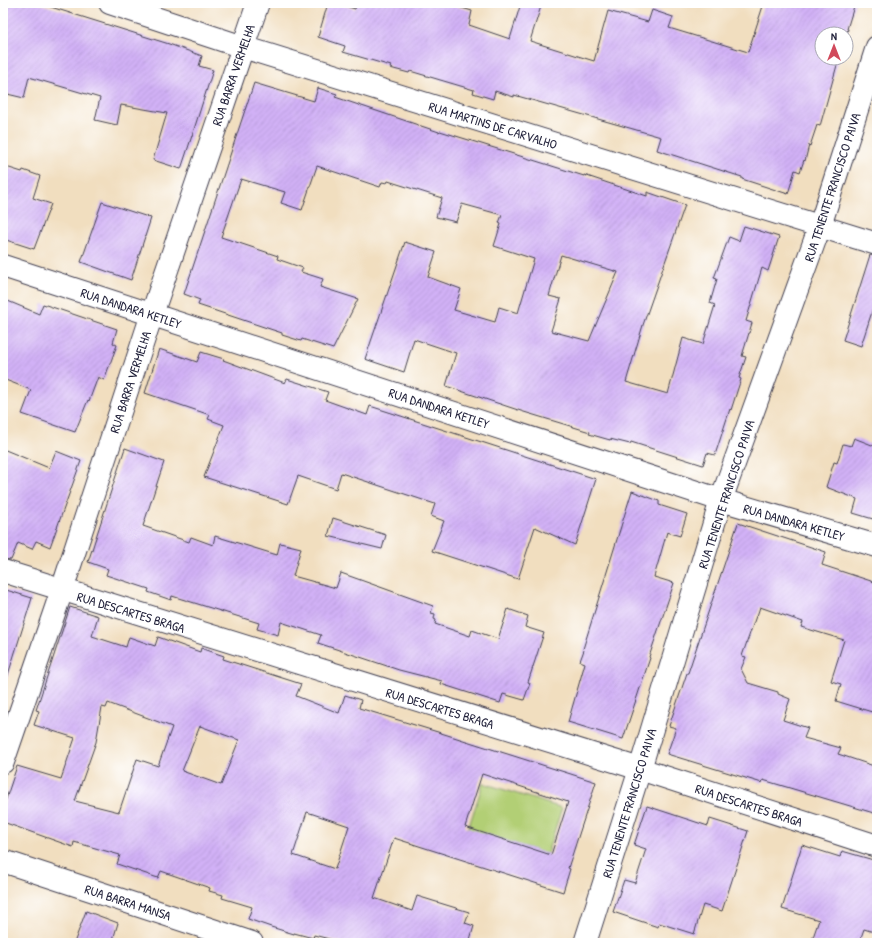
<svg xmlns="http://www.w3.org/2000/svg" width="880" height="946" font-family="'Patrick Hand',sans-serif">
<defs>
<pattern id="building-hatch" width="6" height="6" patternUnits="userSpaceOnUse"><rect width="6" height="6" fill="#d1b1f6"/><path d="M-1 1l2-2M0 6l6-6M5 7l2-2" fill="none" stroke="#b398d4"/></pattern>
</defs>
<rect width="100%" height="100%" fill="#fff"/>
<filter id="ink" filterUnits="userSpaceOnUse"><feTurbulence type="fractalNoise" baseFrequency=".025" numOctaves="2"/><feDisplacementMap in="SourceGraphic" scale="8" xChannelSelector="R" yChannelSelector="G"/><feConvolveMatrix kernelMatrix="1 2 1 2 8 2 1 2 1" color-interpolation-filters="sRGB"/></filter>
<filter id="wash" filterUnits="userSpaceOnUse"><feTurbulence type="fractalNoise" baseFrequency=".012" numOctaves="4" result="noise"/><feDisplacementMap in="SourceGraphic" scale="16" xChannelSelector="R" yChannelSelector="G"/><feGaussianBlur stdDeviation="0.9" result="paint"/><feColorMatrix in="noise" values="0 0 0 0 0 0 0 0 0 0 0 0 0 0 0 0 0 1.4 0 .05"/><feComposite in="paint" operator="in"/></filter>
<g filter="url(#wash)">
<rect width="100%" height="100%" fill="#f1debf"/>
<path fill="#b2cf75" stroke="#6a7858" d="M483,783l79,25 -15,46 -79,-25z"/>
<g id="blocks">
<g fill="url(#building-hatch)" fill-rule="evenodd">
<path d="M3,3h35l131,41 33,12 -3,10 14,4 -24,75 -8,24 -28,-9 14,-47 -46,-8 -4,20 -22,-5 5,-22 -71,-21 -5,21 -21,-5 5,-20 -5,-2z"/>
<path d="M328,3h8l19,6 2,-6h88l27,8 -3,14 41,14 11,-36h21l-12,38 64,20 14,-50 40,11 4,-12 21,7 -4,11 79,24 16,-49h91l-8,26h1l-2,8v-3h-24v24h17l-19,68 -3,-1 -7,21 -1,-1 -4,16 -1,-1 -4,12 -5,-2 -7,24 -46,-15v-2l-85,-27 4,-13 -147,-42v2l-19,-6 -2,8 -20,-6 1,-3 -64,-19 -1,2 -19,-5 1,-2 -48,-14 2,-6 -27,-9z"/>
<path d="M254,83l60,18 4,-13 19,6 -2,3 104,35 1,-1 144,45v-1l63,21v-4l38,13 -42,120 -17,57 42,12 15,-56 20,6 12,-39 -5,-2 7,-24 -3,-1 15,-41 10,4 5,-15 35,11 -11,34 -6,-3 -16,53 6,2 -10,33 4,1 -7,21 2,1 -10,31 -1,-1 -15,46 -8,-2 -4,12 -72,-23 -1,2 -20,-5v1l-21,-6 1,-2 -66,-20 -78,-26 10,-33 -42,-14 -10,33 -39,-13 40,-117 31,10 -8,25 33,12 -7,21 41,12 4,-15 19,6 16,-54 -40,-13 7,-22 -2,-1 3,-8 -40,-11 -6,18 -20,-5 6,-19 -54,-17 -1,2 -5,-1 -2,5 -63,-21 -15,44 -21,-7 4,-11 -44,-13 -20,58 57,19 -1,3 26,9 -2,4 22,7 -3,8 38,12 -25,50 -31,-10 -1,2 -19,-6v-2l-84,-28 2,-5 -16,-6zM561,255l57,17 -29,69 -38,-10 10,-32 -12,-3z"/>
<path d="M3,166l19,6 1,-2 17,6 -7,22 18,6 -17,45 -31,-10z"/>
<path d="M102,202l49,16 -20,62 -50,-18z"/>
<path d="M870,255l7,1v40l-16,50 -18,-6z"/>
<path d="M3,299l36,15 4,-10 74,25 -4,14 4,2 -13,35 -6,-3 -9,24 -1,-1 -13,32 -53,-18 9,-24 -28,-11z"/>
<path d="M159,349l38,13 4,-10 23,7 -1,1 62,23 2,-4 41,13 -3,8 42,15 3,-9 226,73 -21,66 -40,-18 -17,52 -86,-28 12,-30 -13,-5 4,-12 -94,-31 -5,16 -38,-13 -10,28 -84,-27 20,-52 -16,-6 2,-4 -65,-22z"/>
<path d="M854,438l23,9v59l-4,13 -20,-6 4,-14 -31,-12 8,-25 3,1 6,-19 8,2z"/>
<path d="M125,448l39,14 -21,64 46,16 2,-5 22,8 2,-9 62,19 3,-12 21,5 -8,28 43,12 5,-15 92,33 -2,7 4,1 -1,5 2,1 -1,4 35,12 2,-6 26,9 10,-30 20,7 -3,11 19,6 -16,49 2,1 -6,17 -21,-6 -3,9 -59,-19 1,-3 -43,-11 -81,-27 3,-8 -40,-13 -3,13 -21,-6 2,-6 -87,-27 -1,4 -23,-8 1,-3 -43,-14 2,-6 -20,-7z"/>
<path d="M3,449l46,19 7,-17 25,10 -31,86 -14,-6 -4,8 -14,-6 -7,17 -8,-1z"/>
<path d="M632,491l27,10v4l28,9 -7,22 -13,-4 -13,45 20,6 -25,74 1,1 -27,81 -55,-17 17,-59 -5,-2 4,-11 -1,-1z"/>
<path d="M333,518l53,17 -4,14 -54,-13z"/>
<path d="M738,523l88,29 -4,13 55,18v114l-5,15 -36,-11 5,-17 -10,-3 13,-41 -43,-13 2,-5 -43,-15 -3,9h-1l-14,40 4,1 -5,12 7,14 30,9v2l12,5 -7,21 25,8 -4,10 37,10 -3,6 39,13v47l-114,-34 -1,3 -95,-29 9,-26 -7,-2 18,-53h1z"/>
<path d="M3,589l29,9 -25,80 -4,-1z"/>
<path d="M70,607l28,9 -6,20 34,11 3,-10 26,9 3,-9 42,15 1,-4 23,8 -1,3 78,25 -5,12 43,17 6,-18 16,5 -2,8 82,25 155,49 -28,86 2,1 -7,23 -169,-54 -20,60 38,13 5,-15 52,16 -4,11 9,3 -5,17h-125l-30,-8 -1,3 -19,-5v1l-23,-7 -23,-8 4,-12 -30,-9 1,-3 -14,-4 1,-3 -49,-17 -3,7 -41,-14 3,-9 -46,-13 -1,5 -70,-25v-14l14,-42 44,13 14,-41 -41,-13 5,-14 -3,-1zM108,703l64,24 -14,39 -21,-7 -18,53 -44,-11 21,-59 6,-35 4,1zM200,726l39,14 -18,45 -39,-14zM482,774l86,28 -17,53 -86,-28zM307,812l42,14 -14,43 -42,-14z"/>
<path d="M647,806l61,20 2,-7 38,12 -26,80 -19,-6 -9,29 -35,-11 -1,4 -45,-15 11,-32 11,3 11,-34 -12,-4z"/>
<path d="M802,845l38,12 2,-6 35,10v72l-13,-4 -5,14h-48l8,-23 -37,-11z"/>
<path d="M86,911l32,12 -6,20h-38z"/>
</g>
</g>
</g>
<g filter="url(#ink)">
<use href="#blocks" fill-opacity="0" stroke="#413e4f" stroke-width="1"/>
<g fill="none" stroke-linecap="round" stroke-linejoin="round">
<defs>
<g id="street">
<path d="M110,3l133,44 634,197"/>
<path d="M3,266l718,234 156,46"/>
<path d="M3,571l637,198 237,77"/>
<path d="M3,762l59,-172 90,-276 106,-311"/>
<path d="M3,861l249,82"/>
<path d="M585,943l55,-174 81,-269 99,-274 57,-179"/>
</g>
</defs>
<use href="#street" stroke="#413e4f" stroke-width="24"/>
<use href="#street" stroke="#fff" stroke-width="22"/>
</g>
</g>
<g text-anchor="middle" stroke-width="3" stroke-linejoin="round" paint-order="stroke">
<g font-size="13" fill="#22223b" stroke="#fff">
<text transform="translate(233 75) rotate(-71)" y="5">RUA BARRA VERMELHA</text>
<text transform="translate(493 125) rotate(17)" y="5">RUA MARTINS DE CARVALHO</text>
<text transform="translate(832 187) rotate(-72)" y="5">RUA TENENTE FRANCISCO PAIVA</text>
<text transform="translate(131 308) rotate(18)" y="5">RUA DANDARA KETLEY</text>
<text transform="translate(130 382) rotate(-72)" y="5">RUA BARRA VERMELHA</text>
<text transform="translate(439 408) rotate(18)" y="5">RUA DANDARA KETLEY</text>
<text transform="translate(726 494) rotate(-72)" y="5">RUA TENENTE FRANCISCO PAIVA</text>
<text transform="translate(794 522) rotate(16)" y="5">RUA DANDARA KETLEY</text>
<text transform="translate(131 612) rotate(17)" y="5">RUA DESCARTES BRAGA</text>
<text transform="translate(440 708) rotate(17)" y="5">RUA DESCARTES BRAGA</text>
<text transform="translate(629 803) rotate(-73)" y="5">RUA TENENTE FRANCISCO PAIVA</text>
<text transform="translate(749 805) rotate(18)" y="5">RUA DESCARTES BRAGA</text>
<text transform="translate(128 902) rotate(18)" y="5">RUA BARRA MANSA</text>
</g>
</g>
<rect width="880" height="946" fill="none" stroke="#fff" stroke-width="16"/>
<g transform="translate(834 46)"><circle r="19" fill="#ffffff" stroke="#a7a7b1"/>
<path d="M0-3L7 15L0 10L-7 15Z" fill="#d1495b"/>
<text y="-6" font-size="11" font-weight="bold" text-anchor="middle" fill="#22223b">N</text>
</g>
</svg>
